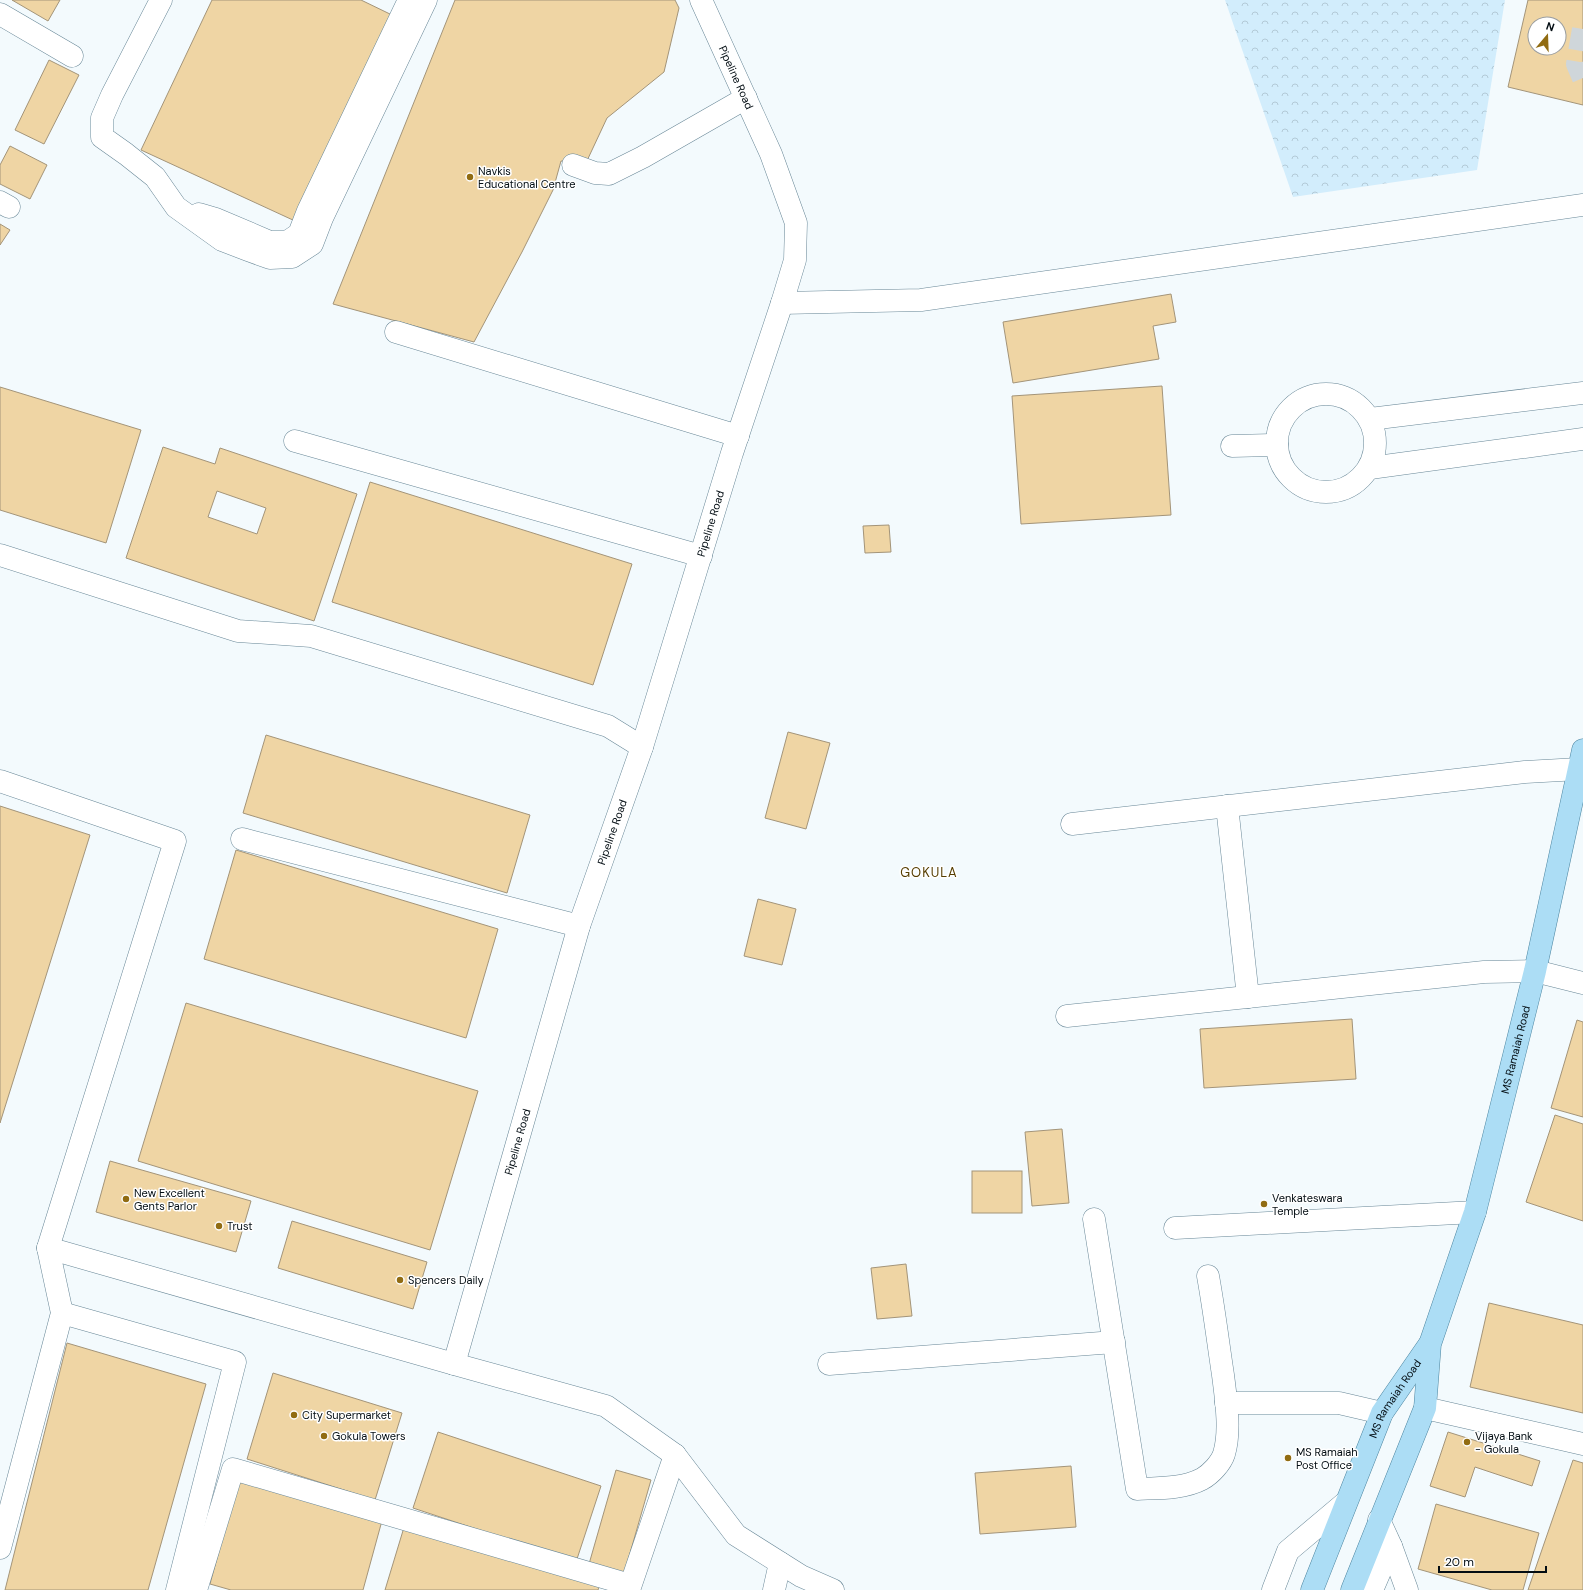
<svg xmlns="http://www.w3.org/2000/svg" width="1583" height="1590" font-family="'DM Sans',sans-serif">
<defs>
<pattern id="forest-crowns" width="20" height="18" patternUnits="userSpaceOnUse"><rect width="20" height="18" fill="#d2edfc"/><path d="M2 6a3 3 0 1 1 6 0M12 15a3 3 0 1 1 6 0" fill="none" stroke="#b3cad7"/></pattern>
</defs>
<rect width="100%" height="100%" fill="#f3fafd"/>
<path fill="url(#forest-crowns)" d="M1225,0h280l-28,170 -184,27z"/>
<g fill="#efd5a4" stroke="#a39479" fill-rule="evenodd">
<path d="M12,0h48l-12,21z"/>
<path d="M212,0h149l31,15 -97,206 -154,-71z"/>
<path d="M455,0h220l4,8 -15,64 -57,46 -22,47 -24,-4 -8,29 -31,62 -48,90 -141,-38z"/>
<path d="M1528,0h55v105l-75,-18zM1535,24h24v24h-24z"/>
<path d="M49,60l30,15 -35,69 -29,-14z"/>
<path d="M10,146l37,19 -17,34 -30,-15v-19z"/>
<path d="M0,224l10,6 -10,15z"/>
<path d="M1171,294l5,28 -23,4 6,33 -146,24 -10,-61z"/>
<path d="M1162,386l9,129 -150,9 -9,-128z"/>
<path d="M0,387l141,43 -35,113 -106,-33z"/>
<path d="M163,447l52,17 5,-16 137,46 -43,127 -188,-63zM217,491l49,17 -9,26 -49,-17z"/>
<path d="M370,482l262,82 -39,121 -261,-83z"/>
<path d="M889,525l2,27 -26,1 -2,-27z"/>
<path d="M788,732l42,11 -24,86 -41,-11z"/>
<path d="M266,735l264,80 -23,78 -264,-80z"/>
<path d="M0,806l90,29 -90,288z"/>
<path d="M236,850l262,79 -32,109 -262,-79z"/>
<path d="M758,899l38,10 -14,56 -38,-9z"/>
<path d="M186,1003l292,88 -48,159 -292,-89z"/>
<path d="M1352,1019l4,60 -152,9 -4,-59z"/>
<path d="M1577,1020l6,2v95l-32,-9z"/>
<path d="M1555,1115l28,9v97l-57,-19z"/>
<path d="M1062,1129l7,74 -37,3 -7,-74z"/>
<path d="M110,1161l141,40 -15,51 -140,-40z"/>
<rect x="972" y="1171" width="50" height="42"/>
<path d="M292,1221l135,41 -14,47 -135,-41z"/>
<path d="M906,1264l6,52 -35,3 -6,-51z"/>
<path d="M1489,1303l94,22v88l-113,-26z"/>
<path d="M67,1343l139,41 -58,206h-143z"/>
<path d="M273,1373l129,40 -27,87 -128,-41z"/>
<path d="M438,1432l163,54 -25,76 -163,-54z"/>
<path d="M1448,1432l92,29 -8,25 -57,-19 -10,30 -35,-11z"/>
<path d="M1573,1460l10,3v127h-55z"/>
<path d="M1071,1466l5,61 -96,7 -5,-61z"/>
<path d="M616,1470l35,10 -31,108 -35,-10z"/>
<path d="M239,1477l144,40 -20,73h-132l-21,-6z"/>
<path d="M1436,1504l103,29 -16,57h-31l-74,-21z"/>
<path d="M405,1524l195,61 -2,5h-213z"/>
</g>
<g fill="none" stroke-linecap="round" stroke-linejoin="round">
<path stroke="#cfd6da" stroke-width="22" stroke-dasharray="22 11" stroke-linecap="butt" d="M1583,29l-6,35 6,14"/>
<defs>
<g id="minor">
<path d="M161,0l-49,95 -10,23v19l24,17 29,23 21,30 46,33 26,10 22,8 22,-1 20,-13 10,-26 104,-218"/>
<path id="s1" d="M701,0l70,154 25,69 -1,37 -13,43 139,-3 662,-95"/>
<path d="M0,14l72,42"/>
<path d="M573,165l22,8 14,1 34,-17 103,-59"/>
<path d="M0,202l9,5"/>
<path d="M199,214l17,5 54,23h17l12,-8 9,-23 101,-211"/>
<path d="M396,332l342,104"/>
<circle cx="1326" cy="443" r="49"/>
<path d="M1370,419l213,-26"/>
<path d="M295,441l406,115"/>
<path d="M1232,446l45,-1"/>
<path d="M1370,468l213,-29"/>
<path d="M0,555l238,76 73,5 297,90 34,21"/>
<path d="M0,781l175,60 -127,407 406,116 152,42 69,49 61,80 65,41 32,14"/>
<path d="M1227,806l21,191"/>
<path d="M1072,824l453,-52 54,-3"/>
<path d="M242,839l337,87"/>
<path d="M1067,1016l417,-44 51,-1 48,12"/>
<path d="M1094,1219l43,270c21,-1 46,0 65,-10 9,-5 19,-16 22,-25 7,-23 2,-55 -1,-79 -5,-33 -9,-66 -15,-99"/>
<path d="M1175,1228l300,-16"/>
<path d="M62,1313l173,49 -58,228"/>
<path id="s2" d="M454,1364l125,-438 63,-179 90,-294 50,-150"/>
<path d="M829,1364l285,-22"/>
<path d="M1226,1403h113l43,10"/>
<path d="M1425,1408l158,36"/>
<path d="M1379,1520l12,26 16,44"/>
<path d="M0,1548l62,-235 -14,-65"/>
<path d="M196,1590l37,-121 397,116"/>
<path d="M629,1590l46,-135"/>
<path d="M774,1590l6,-27"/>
<path d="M1273,1590l15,-39 57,-48"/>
<path d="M1372,1590l19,-44"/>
</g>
<g id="major">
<path id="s3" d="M1312,1590l70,-177 47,-68"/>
<path id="s4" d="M1352,1590l73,-182 5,-64 45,-132 60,-241 48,-221"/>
</g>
</defs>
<use href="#minor" stroke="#688797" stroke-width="23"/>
<use href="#major" stroke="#4d86a1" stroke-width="23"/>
<use href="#minor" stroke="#fff" stroke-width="22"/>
<use href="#major" stroke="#acddf5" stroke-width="22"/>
</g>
<g fill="#916c12" stroke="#fff" stroke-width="1.5">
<circle cx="470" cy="177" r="4"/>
<circle cx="126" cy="1199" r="4"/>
<circle cx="1264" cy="1204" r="4"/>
<circle cx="219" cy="1226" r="4"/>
<circle cx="400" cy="1280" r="4"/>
<circle cx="294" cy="1415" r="4"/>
<circle cx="324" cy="1436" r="4"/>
<circle cx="1467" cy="1442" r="4"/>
<circle cx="1288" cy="1458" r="4"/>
</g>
<g text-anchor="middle" stroke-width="3" stroke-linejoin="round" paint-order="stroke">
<g font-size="11" fill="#030d13" stroke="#fff">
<text dy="4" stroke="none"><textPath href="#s1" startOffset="85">Pipeline Road</textPath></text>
<text dy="4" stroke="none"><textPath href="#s2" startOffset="879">Pipeline Road</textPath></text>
<text dy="4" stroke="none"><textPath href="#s2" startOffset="555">Pipeline Road</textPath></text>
<text dy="4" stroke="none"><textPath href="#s4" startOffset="567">MS Ramaiah Road</textPath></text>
<text dy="4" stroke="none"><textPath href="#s2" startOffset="231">Pipeline Road</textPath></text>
<text dy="4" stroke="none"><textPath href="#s3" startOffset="209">MS Ramaiah Road</textPath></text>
</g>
<g font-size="11" fill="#030d13" stroke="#fff" text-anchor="start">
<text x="478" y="175">Navkis<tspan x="478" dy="13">Educational Centre</tspan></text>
<text x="134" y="1197">New Excellent<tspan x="134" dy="13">Gents Parlor</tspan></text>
<text x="1272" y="1202">Venkateswara<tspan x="1272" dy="13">Temple</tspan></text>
<text x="227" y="1230">Trust</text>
<text x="408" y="1284">Spencers Daily</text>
<text x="302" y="1419">City Supermarket</text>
<text x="332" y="1440">Gokula Towers</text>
<text x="1475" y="1440">Vijaya Bank<tspan x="1475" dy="13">- Gokula</tspan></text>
<text x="1296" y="1456">MS Ramaiah<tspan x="1296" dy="13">Post Office</tspan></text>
</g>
<g font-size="13" letter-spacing="1" fill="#563e00" stroke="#fff">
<text x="929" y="877">GOKULA</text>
</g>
</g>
<g transform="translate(1547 36) rotate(19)"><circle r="19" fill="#ffffff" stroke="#9a9ea1"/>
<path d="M0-3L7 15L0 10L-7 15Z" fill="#916c12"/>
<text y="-6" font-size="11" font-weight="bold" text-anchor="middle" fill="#030d13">N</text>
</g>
<path d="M1439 1566v6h107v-6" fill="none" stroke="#030d13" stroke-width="2"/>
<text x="1445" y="1566" font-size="12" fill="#030d13" stroke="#ffffff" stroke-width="3" paint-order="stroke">20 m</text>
</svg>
